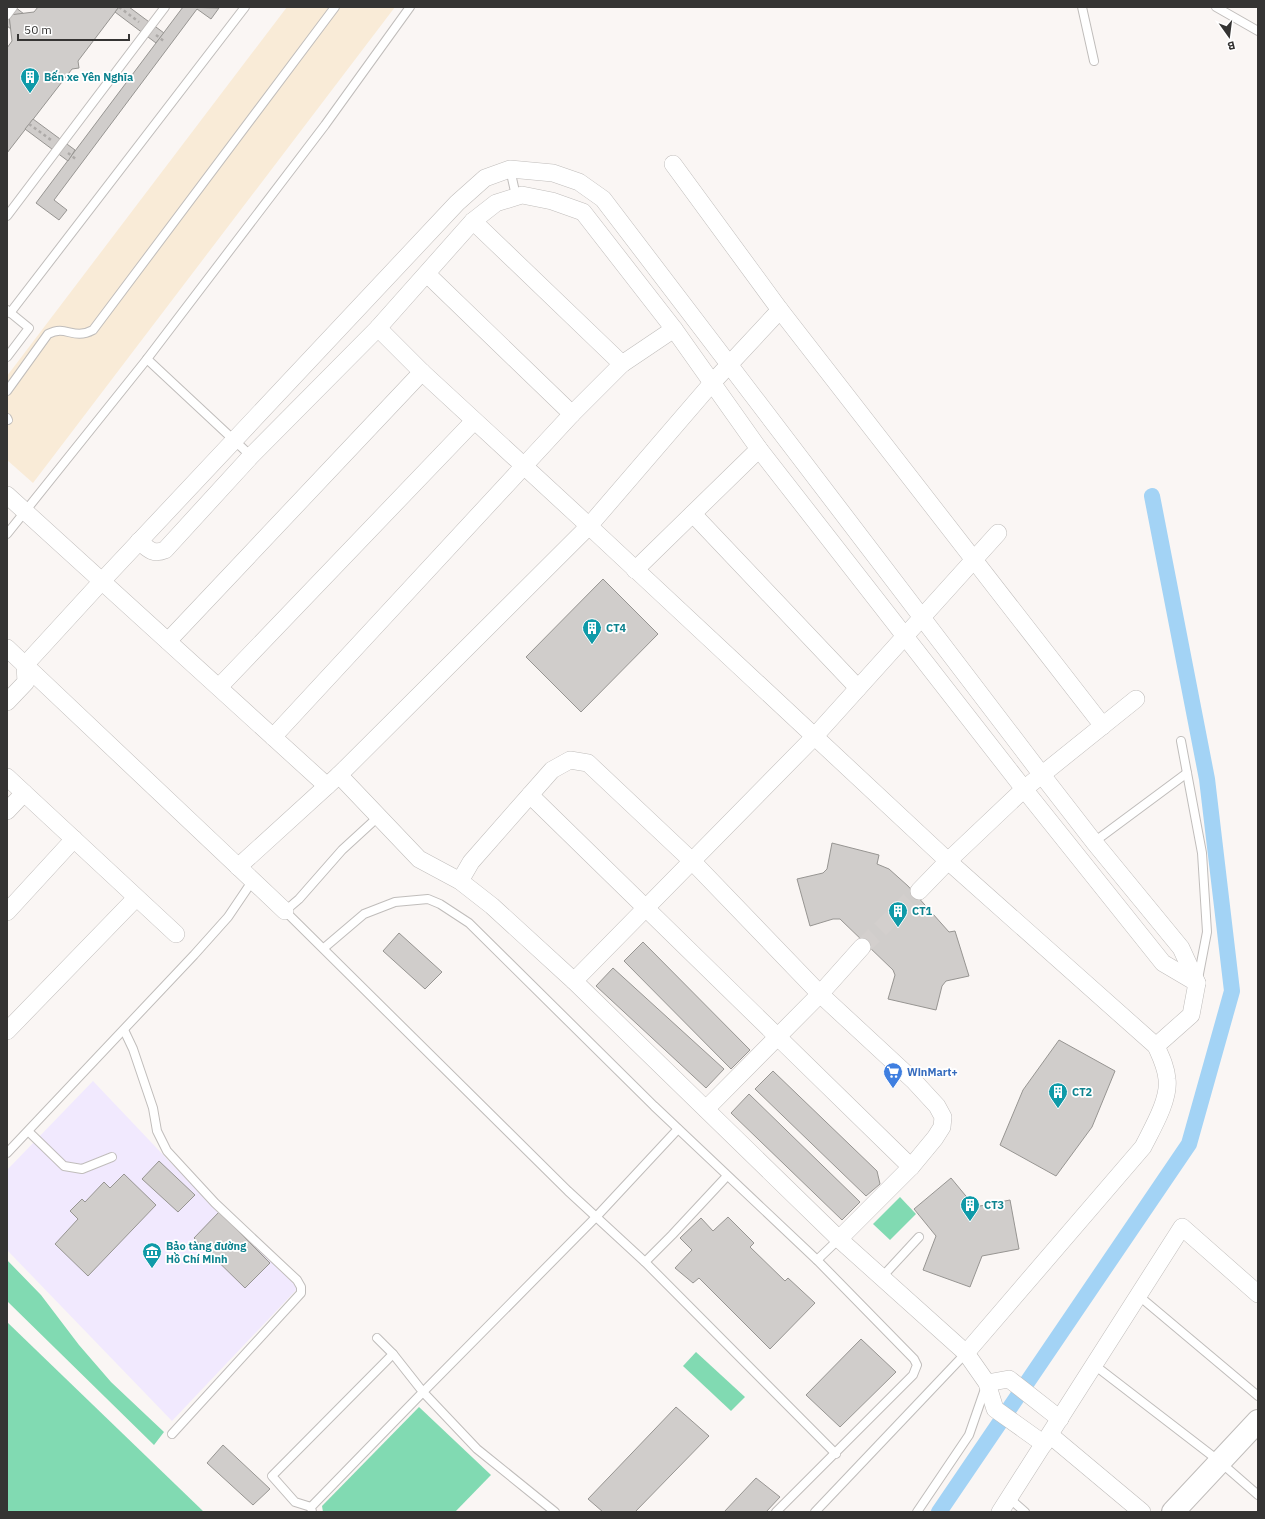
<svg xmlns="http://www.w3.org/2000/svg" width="1265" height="1519" font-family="'IBM Plex Sans',sans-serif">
<rect width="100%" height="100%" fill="#faf6f4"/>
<path fill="#f1e9fe" d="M93,1081l75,79 130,128 -126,133 -165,-171v-80z"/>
<path fill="#f9ebd7" d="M287,7h108l-362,476 -26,-23v-84z"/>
<g fill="#81dab2">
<path d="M900,1197l16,17 -26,26 -17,-16z"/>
<path d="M7,1260l34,35 38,50 32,37 53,50 -10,13 -147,-144z"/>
<path d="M7,1322l197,190h-197z"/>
<path d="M696,1352l49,45 -14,14 -48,-45z"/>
<path d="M419,1407l72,68 -36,37h-132l-1,-6z"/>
</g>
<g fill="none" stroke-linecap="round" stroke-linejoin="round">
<path stroke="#a3d3f5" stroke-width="16" d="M939,1512l250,-368 43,-153 -25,-212 -55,-283"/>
</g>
<g fill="#d0cdcb" stroke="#979592">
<path d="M7,7h8l9,7 -15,1 2,14 -4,-3z"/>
<path d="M38,7h81l-41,54 1,7 -7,1 -65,84v-105l5,-7 -3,-26 25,-3z"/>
<path d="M119,7h10l35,26 -8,10 -41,-31z"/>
<path d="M183,7l36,1 -8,11 -14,-10 -143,191 13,10 -8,10 -23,-17z"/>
<path d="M33,119l42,31 -7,11 -43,-32z"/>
<path d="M603,579l55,55 -77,78 -55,-55z"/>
<path d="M832,843l47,12 -2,9 12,5 19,17 41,46 6,-1 14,45 -23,5 -4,5 -6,24 -48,-11 7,-24 -2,-5 -53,-51h-7l-23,7 -13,-47 26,-6 4,-4z"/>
<path d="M399,933l43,39 -17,17 -42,-38z"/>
<path d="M643,942l107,108 -19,19 -107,-108z"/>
<path d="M613,968l111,101 -18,19 -110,-102z"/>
<path d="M1059,1040l56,31 -23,56 -36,49 -56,-31 23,-55z"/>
<path d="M773,1071l104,100 3,13 -14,12 -111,-107z"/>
<path d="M749,1094l111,108 -18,18 -111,-107z"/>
<path d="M159,1161l36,34 -17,17 -36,-33z"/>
<path d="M124,1174l32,31 -68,71 -33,-32 23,-25 -8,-8 12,-12 3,3 19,-20 6,6z"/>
<path d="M951,1178l24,29 35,-7 9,49 -37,7 -12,31 -47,-17 13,-34 -22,-27z"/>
<path d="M219,1212l51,51 -25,25 -51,-50z"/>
<path d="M728,1217l26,26 -4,4 35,34 3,-3 27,25 -45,46 -71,-71 -6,5 -18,-15 17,-18 -12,-12 21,-20 12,13z"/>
<path d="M861,1339l35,33 -56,55 -34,-32z"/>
<path d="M676,1407l33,29 -74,76h-32l-15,-13z"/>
<path d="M223,1445l47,44 -17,16 -46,-42z"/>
<path d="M756,1478l24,19 -14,15h-42z"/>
</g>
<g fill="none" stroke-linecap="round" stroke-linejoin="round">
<path stroke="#d3cfcd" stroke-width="17" stroke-dasharray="17 8" stroke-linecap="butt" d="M862,947l57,-56"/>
<defs>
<g id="lane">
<path d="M1082,7l12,54"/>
<path d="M1216,7l42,24"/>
<path d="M7,15l6,-8"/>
<path d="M510,169l6,27"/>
<path d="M7,216l158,-209"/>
<path d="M10,313l235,-306"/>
<path d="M7,357l22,-29 -22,-18"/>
<path d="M147,359l104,97"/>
<path d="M7,391l41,-57c19,-10 24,7 45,-4l242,-323"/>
<path d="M7,418l1,2"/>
<path d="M7,534l140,-175 178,-234 85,-118"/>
<path d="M1181,741l21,112 5,79 -9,47"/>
<path d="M378,817l-36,33 -43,49 -14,12 283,280 77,71 191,192"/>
<path d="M1094,842l93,-69"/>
<path d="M324,948l40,-34 31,-12 33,-3 12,5 29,19 185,183 163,154 97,99 3,6 -4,10 -137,137"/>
<path d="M124,1030l9,19 20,59 4,23 10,20 48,52 82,77 4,7v6l-129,141"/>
<path d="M29,1132l35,34 18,3 30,-12"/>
<path d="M7,1153l187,-198 34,-38 25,-37"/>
<path d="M817,1260l22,-21"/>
<path d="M645,1262l27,-27 55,-59"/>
<path d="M882,1277l37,-40"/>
<path d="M1139,1296l119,100"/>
<path d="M1093,1364l126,97 39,34"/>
<path d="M1009,1498l16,14"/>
<path d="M311,1507l-16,-5 -23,-26 121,-122"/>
<path d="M312,1512l-1,-5 112,-115 -30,-38 -16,-16"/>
<path d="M555,1512l-78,-63 -54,-57 174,-176 81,-87"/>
<path d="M815,1512l151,-159"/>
<path d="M917,1512l52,-77 17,-49"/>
</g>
<g id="street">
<path d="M673,164l107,146 323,416"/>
<path d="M473,221l149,143"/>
<path d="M427,274l145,140"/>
<path d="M378,328l44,44 167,154 359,335 208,185c5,11 10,21 11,33 3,20 -15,50 -24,68l-177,206"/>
<path d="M7,495l320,291"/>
<path d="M693,514l165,174"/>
<path d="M139,541c9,8 14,14 26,9l86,-94 127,-128 95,-107 23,-18 26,-8 30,6 31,11 91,117 85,120 265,340 139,174 34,20"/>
<path d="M635,570l124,-121"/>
<path d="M168,641l254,-269"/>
<path d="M7,648l278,263"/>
<path d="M219,687l255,-266"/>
<path d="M7,702l19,-20 -1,-17 77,-84 355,-378 28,-25 25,-9 43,4 26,9 24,17 439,576 52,67 87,106 16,35 -6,32 -35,31"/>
<path d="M273,737l299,-323 50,-50 52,-35"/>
<path d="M339,775l80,84 41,22 32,25 82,75 265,258 127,114 21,30 8,26 49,35"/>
<path d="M7,777l169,157"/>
<path d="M530,795l381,372"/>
<path d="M7,811l17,-18"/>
<path d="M238,867l101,-92 250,-249 123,-143 68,-73"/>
<path d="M460,881l11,-19 81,-92 18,-10 18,3 104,98 128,133 94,87 23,25 6,11 -1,10 -7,11 -24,29 -72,72"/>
<path d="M919,891l29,-30 76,-72 112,-90"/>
<path d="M7,912l67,-73"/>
<path d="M574,981l240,-244 184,-204"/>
<path d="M7,1031l129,-133"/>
<path d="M706,1109l114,-115 42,-47"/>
<path d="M987,1383l22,-4 51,40"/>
<path d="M1050,1435l92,77"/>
<path d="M1000,1512l182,-285 76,67"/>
</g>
<path id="secondary" d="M1173,1512l85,-91"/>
</defs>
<use href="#lane" stroke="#c0bdbb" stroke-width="10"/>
<use href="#street" stroke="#c0bdbb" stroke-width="18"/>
<use href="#secondary" stroke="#c0bdbb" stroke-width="24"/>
<g stroke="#adaaa8" stroke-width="2.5" stroke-dasharray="3 3" stroke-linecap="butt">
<path d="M119,7l20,15"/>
<path d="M156,35l9,7"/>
<path d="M29,124l22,16"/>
<path d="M68,153l9,7"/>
</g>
<use href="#lane" stroke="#fff" stroke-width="8"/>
<use href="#street" stroke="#fff" stroke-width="17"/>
<use href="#secondary" stroke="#fff" stroke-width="22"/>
</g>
<defs>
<symbol id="building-pin" viewBox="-11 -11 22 30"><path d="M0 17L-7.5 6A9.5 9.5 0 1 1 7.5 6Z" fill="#0f9aa8" stroke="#fff"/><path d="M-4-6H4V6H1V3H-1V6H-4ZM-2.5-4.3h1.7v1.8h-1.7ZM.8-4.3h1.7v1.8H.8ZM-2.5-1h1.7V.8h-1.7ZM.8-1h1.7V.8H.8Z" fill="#fff"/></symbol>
<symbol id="supermarket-pin" viewBox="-11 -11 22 30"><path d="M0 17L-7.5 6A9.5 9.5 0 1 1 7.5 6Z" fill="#3f7fe0" stroke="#fff"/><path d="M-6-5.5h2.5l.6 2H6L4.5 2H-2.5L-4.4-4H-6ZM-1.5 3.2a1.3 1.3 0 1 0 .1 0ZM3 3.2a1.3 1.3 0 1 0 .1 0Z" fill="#fff"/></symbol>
<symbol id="museum-pin" viewBox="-11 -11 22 30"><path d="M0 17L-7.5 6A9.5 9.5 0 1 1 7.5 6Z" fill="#0f9aa8" stroke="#fff"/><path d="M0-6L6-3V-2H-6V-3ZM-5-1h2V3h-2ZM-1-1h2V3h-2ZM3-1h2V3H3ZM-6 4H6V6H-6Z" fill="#fff"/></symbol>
</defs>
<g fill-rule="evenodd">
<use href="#building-pin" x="19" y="66" width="22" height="30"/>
<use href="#building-pin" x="581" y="617" width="22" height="30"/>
<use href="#building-pin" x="887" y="900" width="22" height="30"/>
<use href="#supermarket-pin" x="882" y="1061" width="22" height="30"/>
<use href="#building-pin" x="1047" y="1081" width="22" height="30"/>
<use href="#building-pin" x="959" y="1194" width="22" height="30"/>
<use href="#museum-pin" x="141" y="1241" width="22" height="30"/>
</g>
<g text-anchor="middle" stroke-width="3.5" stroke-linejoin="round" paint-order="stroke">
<g font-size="11" font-weight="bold" fill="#0d838f" stroke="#fff" text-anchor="start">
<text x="44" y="81">Bến xe Yên Nghĩa</text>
<text x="606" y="632">CT4</text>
<text x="912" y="915">CT1</text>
<text x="1072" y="1096">CT2</text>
<text x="984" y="1209">CT3</text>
<text x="166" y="1250">Bảo tàng đường<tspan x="166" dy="13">Hồ Chí Minh</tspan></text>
</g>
<g font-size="11" font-weight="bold" fill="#366cbe" stroke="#fff" text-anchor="start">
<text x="907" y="1076">WinMart+</text>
</g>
</g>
<rect width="1265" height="1519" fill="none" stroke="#353433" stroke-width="16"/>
<g transform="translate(1229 36) rotate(166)" stroke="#ffffff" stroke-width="3" paint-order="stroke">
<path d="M0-3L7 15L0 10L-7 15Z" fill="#353433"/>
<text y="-6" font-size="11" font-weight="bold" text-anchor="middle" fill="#353433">B</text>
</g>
<path d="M18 34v6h111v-6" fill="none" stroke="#353433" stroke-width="2"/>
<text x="24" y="34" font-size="12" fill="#353433" stroke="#ffffff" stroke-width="3" paint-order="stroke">50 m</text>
</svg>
